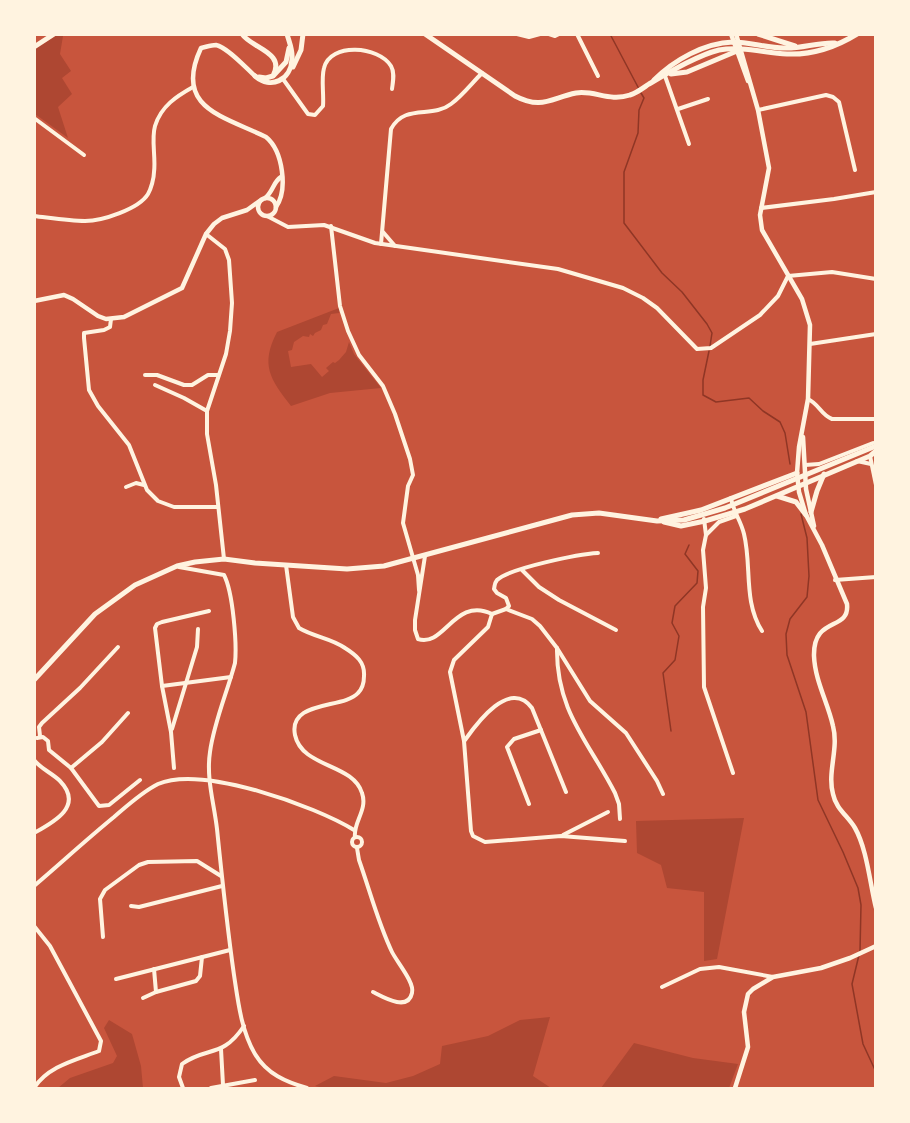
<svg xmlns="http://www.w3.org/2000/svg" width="910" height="1123" font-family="Arial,sans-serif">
<rect width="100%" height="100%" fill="#c8553d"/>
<g fill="#ae4732">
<path d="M57,35l6,1 -3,18 11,17 -9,7 10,16 -14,13 10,31 -33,-24 -1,-64z"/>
<path d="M339,308v5l-8,1 -4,10 -4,1 -2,5 -6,3 -2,3 -3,-2 -1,3 -6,-1 -9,6 -2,8 -4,1 3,16 20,-3 11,13 7,-6 -3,-3 7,-6 2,1 4,-3 7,-8 3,-10 5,12 27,34 -51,5 -39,13c-21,-27 -31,-41 -14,-74z"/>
<path d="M744,818l-27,141 -13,2v-69l-37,-4 -6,-23 -24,-12 -1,-32z"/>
<path d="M550,1017l-17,59 18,12h-227l-9,-2 19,-10 52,7 27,-7 27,-12 2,-18 46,-10 32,-16z"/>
<path d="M109,1020l23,14 9,32 2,22h-85l12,-10 43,-15 4,-7 -13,-28z"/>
<path d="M634,1043l59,15 45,6 -9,24h-128z"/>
</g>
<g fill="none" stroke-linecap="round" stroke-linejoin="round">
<g stroke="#8f3625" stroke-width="1.5">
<path d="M610,34l29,55"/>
<path d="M641,93l3,5 -5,12 -1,23 -14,39v51l38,50 20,19 25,32 5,9 -2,13"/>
<path d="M709,351l-6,29v15l13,7 33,-4 14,13 17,11 5,11 5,31"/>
<path d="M801,514l6,24 2,38 -2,21 -17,22 -4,15 1,21 19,57 12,88 25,52 15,36 3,17 -1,46"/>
<path d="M671,731l-8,-58 12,-13 4,-24 -7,-13 3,-17 22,-23 1,-12 -13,-17 4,-9"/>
<path d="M859,955l-7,29 11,60 13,28"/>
</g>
<g stroke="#fff3e0" stroke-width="4">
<path d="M517,34l12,3 11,-3"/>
<path d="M549,34l6,2 4,-2"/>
<path d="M577,34l21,42"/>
<path d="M665,76l24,68"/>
<path d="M283,79l25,35 7,1 8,-9c1,-12 -2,-27 1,-38 6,-26 55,-22 67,-2 4,7 2,15 1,23"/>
<path d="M678,109l30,-10"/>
<path d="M758,110l68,-15 7,2 6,5 16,68"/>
<path d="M34,118l50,37"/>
<path d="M761,208l73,-9 42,-7"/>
<path d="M34,216c17,2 35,5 51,5 17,0 54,-12 63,-27 3,-5 6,-16 6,-22 2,-15 -3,-32 1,-46 6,-20 22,-30 38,-39"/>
<path d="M267,216l21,11 36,-2 51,18 183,26 65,19 20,10 14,10 40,41 14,-1 49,-33 18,-19 10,-20 44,-4 44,7"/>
<path d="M331,226l9,80 8,25 11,24 24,31 12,28 15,45 3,16 -5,11 -5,37 15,52 1,15"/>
<path d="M383,232l12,14"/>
<path d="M206,234l19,15 4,11 3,43 -2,28 -4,23 -19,57v23l9,51 8,74"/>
<path d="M381,244l10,-115c14,-26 41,-10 60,-25 11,-8 21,-21 31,-31"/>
<path d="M111,319l-1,8 -6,3 -20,3v5l5,52 9,16 31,39 18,45 11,11 16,6h44"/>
<path d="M810,344l66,-10"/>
<path d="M145,375h12l27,10h8l16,-10h10"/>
<path d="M155,385l29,13 23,13"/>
<path d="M808,399c11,5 13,16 24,20h44"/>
<path d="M870,456l6,29"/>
<path d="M857,461l14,3"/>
<path d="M805,465l14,-1 54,-21"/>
<path d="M126,487l10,-4 8,2"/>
<path d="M731,498c2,13 10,23 13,36 8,32 -1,67 18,97"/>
<path d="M704,519l2,16 -3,15 3,38 -3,19 1,80 29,86"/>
<path d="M706,535l13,-13 17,-6"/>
<path d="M425,556l-10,64v10l3,9c26,9 37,-43 74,-25"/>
<path d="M286,565l7,52 6,11c15,9 32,10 46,20 11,7 20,14 19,28 0,6 -2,13 -6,17 -14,16 -70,7 -63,42 7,33 58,28 67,58 6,17 -9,29 -7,44"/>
<path d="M179,567l45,8c9,17 13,69 11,88 -8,30 -21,59 -25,89 -4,26 4,51 7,77 5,49 10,97 17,146 4,26 7,55 21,79 12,20 31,28 52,34"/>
<path d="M522,570l17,17 20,13 57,30"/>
<path d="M835,580l41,-3"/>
<path d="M506,609l3,-3 -3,-8 -9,-5 -3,-4c1,-4 0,-5 3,-9 13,-12 82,-26 101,-27"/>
<path d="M492,614l-4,13 -34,33 -4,12 14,69 7,90 2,5 12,6 76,-6 64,5"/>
<path d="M492,614l14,-5 26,10 8,7 17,22 33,53 36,32 31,48 6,13"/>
<path d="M557,648c-1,63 32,94 58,145l4,11 1,15"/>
<path d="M162,686l69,-9"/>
<path d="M172,729l25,-82 1,-18"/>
<path d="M40,736l-1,-9 3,-4 38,-35 38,-41"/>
<path d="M37,738l6,-1 5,4 1,9 22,18 28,38 10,-1 31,-25"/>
<path d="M465,740c12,-17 45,-62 67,-32l34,84"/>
<path d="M34,760c7,9 18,13 26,21 24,25 -6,41 -26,52"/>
<path d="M71,768l31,-26 26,-29"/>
<path d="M174,768l-3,-36 -9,-46 -7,-58 2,-4 5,-2 47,-11"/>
<path d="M529,804l-22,-57 7,-8 27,-9"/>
<path d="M563,835l45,-23"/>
<circle cx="357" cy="842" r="5"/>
<path d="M357,848l2,12c11,31 19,63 33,92 5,10 23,31 20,41 -4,19 -29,4 -39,-1"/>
<path d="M34,886c27,-23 53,-47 80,-69 14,-12 28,-25 44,-33 44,-19 157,22 196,46"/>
<path d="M131,906l8,1 83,-21"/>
<path d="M34,926l16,20 51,95 -2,10c-23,9 -51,15 -65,37"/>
<path d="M103,937l-3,-38 5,-9 34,-25 9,-3 49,-1 24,15"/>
<path d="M154,969l2,23"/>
<path d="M116,979l114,-29"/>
<path d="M662,987l38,-18 19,-2 54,10"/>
<path d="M143,998l13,-6 40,-11 4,-5 2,-19"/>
<path d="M221,1049l2,36"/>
<path d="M183,1088l-4,-11 3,-13c25,-18 40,-5 62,-38"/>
<path d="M211,1088l44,-8"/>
</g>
<g stroke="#fff3e0" stroke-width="4.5">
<path d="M731,34l17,47"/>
<path d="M736,34l22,76 11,58 -9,47 2,15 40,69 8,26 -2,74 -9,48 -2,26 2,19 7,23 16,30 25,59c3,28 -34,11 -33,52 1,25 14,47 19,70 6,23 -6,46 0,68 3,15 15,22 22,34 12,21 15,56 21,80"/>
<path d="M255,76c-9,-8 -28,-29 -39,-31 -5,0 -10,2 -15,3 -28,60 22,68 65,89 17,14 22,53 10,70"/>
<path d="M265,198c8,-6 8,-16 16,-21"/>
<circle cx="267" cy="207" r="9"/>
<path d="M34,301l30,-6 9,4 25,17 8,3 18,-2 58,-29 24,-54 8,-10 8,-6 25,-8 14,-10"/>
<path d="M803,437l3,52 8,37"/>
<path d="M735,1088l13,-41 -4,-35 4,-18 5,-5 20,-12 48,-9 29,-10 26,-12"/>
</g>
<g stroke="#fff3e0" stroke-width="5">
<path d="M242,34c9,14 44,18 31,42l-7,2 -7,-1"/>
<path d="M425,34l90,62c27,14 36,2 61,-3 19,-3 33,9 54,2 7,-2 13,-7 19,-11 19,-11 49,-29 70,-34 23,-4 46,3 68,4 25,1 49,-7 70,-20"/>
<path d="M758,34l37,12"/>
<path d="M34,47l20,-13"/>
<path d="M293,67l8,-17 2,-16"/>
<path d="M671,74l16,-2 50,-21"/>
<path d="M274,75l12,-13 3,-14"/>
<path d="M255,76c16,14 36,4 37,-17 1,-9 -3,-17 -5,-25"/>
<path d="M654,80c20,-20 50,-37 79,-38 17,0 34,6 51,6 17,1 34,-6 51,-5"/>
<path d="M777,496l19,6 10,13"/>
<path d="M811,512l6,-21 7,-17"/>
<path d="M661,519l40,-9 96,-37"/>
<path d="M664,522l17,4 24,-5 40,-12 125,-53 6,-5"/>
<path d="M34,680l61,-66 40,-29 42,-19 18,-4 29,-3 31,4 92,6 37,-3 188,-51 27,-2 58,8 27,-1 41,-12 151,-62"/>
</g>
</g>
<rect width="910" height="1123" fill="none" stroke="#fff3e0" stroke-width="72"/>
</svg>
